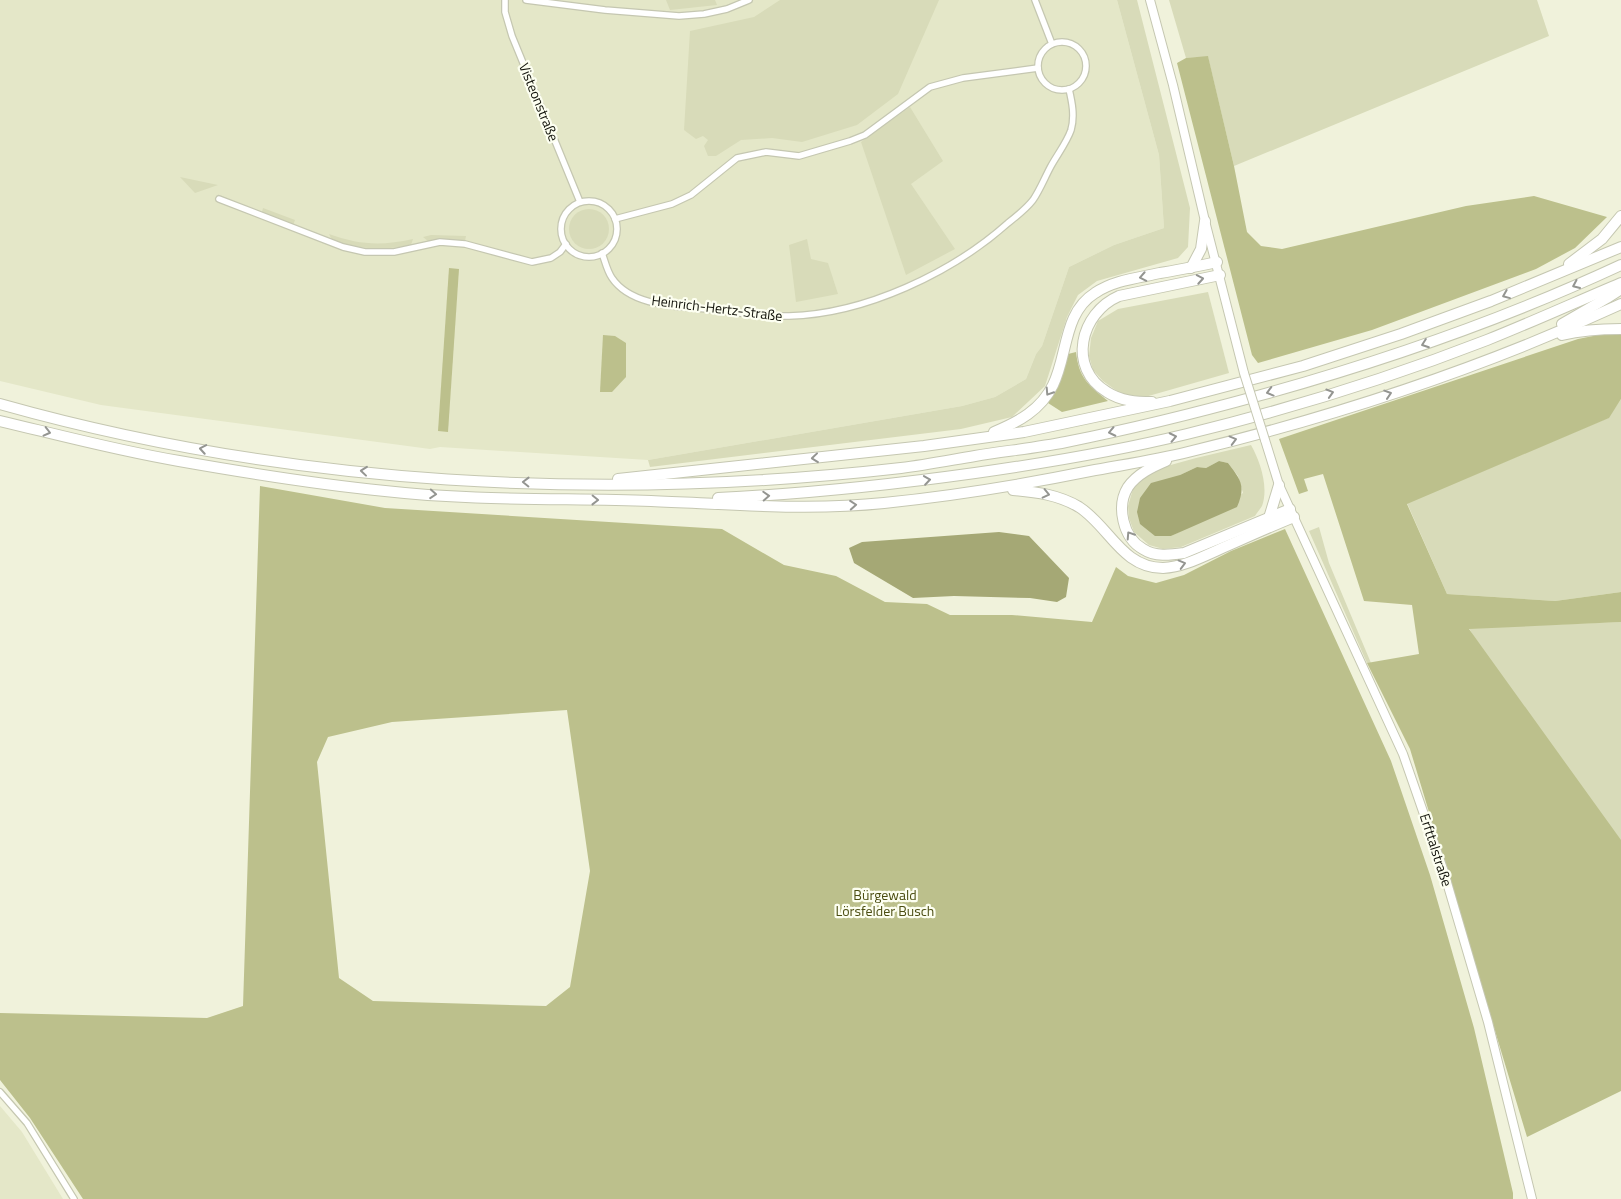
<svg xmlns="http://www.w3.org/2000/svg" width="1621" height="1199" font-family="'Titillium Web',sans-serif">
<rect width="100%" height="100%" fill="#f0f2db"/>
<g fill="#e4e7c8">
<path d="M0,0h1117l42,155 5,73 -50,17 -45,22 -27,79 -6,8 -10,25 -31,18 -33,9 -314,54 -208,-13 -10,2 -329,-44 -101,-24z"/>
<path d="M0,1106l22,26 41,67h-63z"/>
</g>
<g fill="#d8dbb9" fill-rule="evenodd">
<path d="M666,0h49l2,5 -47,5z"/>
<path d="M780,0h159l-41,94 -41,31 -55,17 -30,-4 -31,2 -25,16h-8l-4,-10 4,-6 -5,-4 -7,3 -12,-9 6,-99 64,-14z"/>
<path d="M1117,0h20l53,208 -2,39 -10,11 -81,23 -19,14 -11,22 -22,69 -33,31 -51,12 -311,38 -2,-7 314,-54 33,-9 31,-18 10,-25 6,-8 27,-79 45,-22 50,-17 -5,-73z"/>
<path d="M1169,0h368l12,36 -315,130 -26,-109 -22,1z"/>
<path d="M910,107l33,54 -32,23 44,65 -49,26 -45,-133z"/>
<path d="M180,177l38,8 -23,8z"/>
<path d="M263,208l32,12 -2,5 -31,-13z"/>
<circle cx="589" cy="229" r="20"/>
<path d="M329,234c31,11 52,12 84,5l-2,6c-28,6 -52,4 -79,-5z"/>
<path d="M431,235l35,1 -1,5 -25,-1 -12,1 -5,-4z"/>
<path d="M807,239l4,20 17,4 10,31 -42,8 -7,-57z"/>
<path d="M1208,292l21,81 -84,24 -24,-3 -18,-13 -10,-11 -4,-14 2,-18 7,-17 20,-12z"/>
<path d="M1621,399v193l-66,9 -108,-7 -40,-91 201,-85z"/>
<path d="M1251,445c9,16 18,42 11,61 -2,3 -5,7 -7,10l-74,31 -18,2 -14,-4 -15,-13 -5,-14 -1,-12 5,-17 12,-13 22,-10 29,-8zM1219,461l9,2 10,13 5,17 -50,32 -22,11 9,-61 17,-8 9,1z"/>
<path d="M1319,527l10,36 42,100h-4l-58,-132z"/>
<path d="M1621,622v297l-152,-291z"/>
</g>
<g fill="#bcc08c" fill-rule="evenodd">
<path d="M1208,56l26,110 13,66 14,14 21,3 184,-43 68,-10 73,21 -32,31 -39,21 -164,61 -114,33 -6,-8 -75,-292 9,-5z"/>
<path d="M449,268l10,1 -11,163 -10,-1z"/>
<path d="M1603,334l18,1v64l-12,19 -202,86 40,90 108,7 66,-9v30l-152,7 152,211v251l-94,46 -117,-388 -43,-86 52,-9 -7,-49 -48,-4 -41,-127 -19,5 4,12 -9,3 -20,-55 299,-100z"/>
<path d="M603,335l12,1 11,7v34l-14,15h-12z"/>
<path d="M1076,352c3,26 12,33 32,49l-46,11 -14,-9 13,-26 7,-23z"/>
<path d="M260,486l125,22 337,21 62,36 52,11 49,26 42,2 23,11h62l80,7 24,-55 12,9 28,7 28,-8 47,-24 54,-22 106,232 39,114 44,153 39,165v6h-1430l-53,-81 -30,-38v-67l207,5 36,-12zM567,710l23,161 -20,116 -24,19 -173,-5 -34,-23 -22,-216 11,-25 64,-15z"/>
</g>
<g fill="#a5a875">
<path d="M1219,461l9,2c13,17 18,23 9,44l-66,29h-16l-15,-12 -3,-12 3,-14 11,-15 29,-8 17,-8 9,1z"/>
<path d="M999,532l30,4 40,42 -3,19 -9,5 -27,-4 -76,-2 -41,2 -59,-35 -5,-15 13,-6z"/>
</g>
<g fill="none" stroke-linecap="round" stroke-linejoin="round">
<defs>
<g id="street">
<path d="M505,0v12l7,24 68,166"/>
<path d="M526,0l79,10 74,6 25,-2 23,-5 22,-9"/>
<path d="M1035,0l17,44"/>
<circle cx="1062" cy="66" r="24"/>
<path d="M219,199l124,48 22,5h29l46,-10 25,2 67,18 19,-4 9,-6 6,-8"/>
<circle cx="589" cy="229" r="28"/>
<path d="M615,219l57,-15 19,-9 46,-37 29,-6 33,4 51,-15 15,-6 65,-48 33,-9 75,-10"/>
<path d="M602,253c3,8 5,18 10,25 19,28 63,28 94,31 27,3 55,8 83,7 76,-2 163,-43 219,-93 9,-7 18,-14 25,-23 7,-10 12,-23 18,-34 6,-11 16,-24 20,-36 4,-14 1,-28 -2,-41"/>
<path d="M0,1092l27,31 47,76"/>
</g>
<g id="secondary">
<path d="M1150,0l23,85 32,136 39,152"/>
<path d="M1265,440l14,45 124,269 40,115 45,153 44,177"/>
</g>
<g id="highway">
<path d="M1569,264l33,-25 19,-23"/>
<path d="M1191,268l10,-19 4,-28"/>
<path d="M1562,324l45,-26 14,-9"/>
<path d="M1562,335c20,-5 38,-6 59,-6"/>
<path d="M1152,402c-16,0 -31,-1 -45,-10 -40,-24 -27,-79 12,-96l101,-21"/>
<path d="M0,404c291,82 602,98 901,64 25,-3 50,-8 74,-12 30,-5 61,-8 91,-14 65,-13 130,-29 195,-47 123,-34 244,-76 360,-130"/>
<path d="M0,421c59,14 119,30 179,40 68,12 137,23 206,30 88,10 177,7 266,10 78,3 156,10 233,2 69,-7 137,-18 206,-32 32,-6 66,-11 98,-19 145,-35 297,-85 433,-148"/>
<path d="M994,432c24,-10 47,-22 59,-47 15,-30 10,-72 42,-92 19,-13 43,-15 65,-20 19,-3 38,-7 57,-11"/>
<path d="M1166,461c-14,6 -29,13 -38,26 -12,19 -5,51 15,62 12,8 27,6 41,4l106,-44"/>
<path d="M618,479l306,-33 100,-14 146,-31 133,-35 98,-32 90,-33 130,-54"/>
<path d="M1013,490c24,2 46,5 66,17 30,19 43,61 84,61 20,-1 39,-11 57,-19 25,-11 49,-22 74,-32"/>
<path d="M718,498c86,-4 171,-13 257,-25 71,-10 142,-22 212,-39 99,-24 205,-57 300,-94 45,-18 89,-38 134,-57"/>
<path d="M1269,518l10,-33"/>
</g>
</defs>
<use href="#street" stroke="#c5c7b1" stroke-width="8"/>
<use href="#secondary" stroke="#c5c7b1" stroke-width="10"/>
<use href="#highway" stroke="#c5c7b1" stroke-width="12"/>
<use href="#street" stroke="#fff" stroke-width="5.5"/>
<use href="#secondary" stroke="#fff" stroke-width="8"/>
<use href="#highway" stroke="#fff" stroke-width="10"/>
<defs>
<path id="secondary-bridge" d="M1244,373l21,67"/>
</defs>
<use href="#secondary-bridge" stroke="#c5c7b1" stroke-width="10" stroke-linecap="butt"/>
<use href="#secondary-bridge" stroke="#fff" stroke-width="8"/>
</g>
<defs><path id="oneway-chevron" d="M-2-3.5L2.5 0L-2 3.5" fill="none" stroke-width="1.6" stroke-linecap="round" stroke-linejoin="round" transform="scale(1.25)"/></defs>
<g stroke="#949591">
<use href="#oneway-chevron" transform="translate(1143 277) rotate(169)"/>
<use href="#oneway-chevron" transform="translate(1200 279) rotate(-10)"/>
<use href="#oneway-chevron" transform="translate(1576 285) rotate(156)"/>
<use href="#oneway-chevron" transform="translate(1506 295) rotate(158)"/>
<use href="#oneway-chevron" transform="translate(1425 344) rotate(160)"/>
<use href="#oneway-chevron" transform="translate(1049 392) rotate(123)"/>
<use href="#oneway-chevron" transform="translate(1270 392) rotate(165)"/>
<use href="#oneway-chevron" transform="translate(1330 393) rotate(-17)"/>
<use href="#oneway-chevron" transform="translate(1388 394) rotate(-18)"/>
<use href="#oneway-chevron" transform="translate(47 432) rotate(14)"/>
<use href="#oneway-chevron" transform="translate(1112 432) rotate(168)"/>
<use href="#oneway-chevron" transform="translate(1173 437) rotate(-12)"/>
<use href="#oneway-chevron" transform="translate(1233 440) rotate(-15)"/>
<use href="#oneway-chevron" transform="translate(203 449) rotate(-170)"/>
<use href="#oneway-chevron" transform="translate(815 458) rotate(174)"/>
<use href="#oneway-chevron" transform="translate(364 471) rotate(-174)"/>
<use href="#oneway-chevron" transform="translate(927 480) rotate(-8)"/>
<use href="#oneway-chevron" transform="translate(526 482) rotate(-179)"/>
<use href="#oneway-chevron" transform="translate(433 494) rotate(4)"/>
<use href="#oneway-chevron" transform="translate(1046 494) rotate(13)"/>
<use href="#oneway-chevron" transform="translate(766 496) rotate(-3)"/>
<use href="#oneway-chevron" transform="translate(595 500) rotate(1)"/>
<use href="#oneway-chevron" transform="translate(853 505) rotate(-4)"/>
<use href="#oneway-chevron" transform="translate(1130 535) rotate(-123)"/>
<use href="#oneway-chevron" transform="translate(1182 564) rotate(-15)"/>
</g>
<g text-anchor="middle" stroke-width="4.5" stroke-linejoin="round" paint-order="stroke">
<g font-size="14" fill="#12130b" stroke="#fdfff1">
<text transform="translate(539 102) rotate(68)" y="5">Visteonstraße</text>
<text transform="translate(717 308) rotate(7)" y="5">Heinrich-Hertz-Straße</text>
<text transform="translate(1436 850) rotate(72)" y="5">Erfttalstraße</text>
</g>
<g font-size="14" fill="#4b4d11" stroke="#fdfff1">
<text x="885" y="900">Bürgewald<tspan x="885" dy="16">Lörsfelder Busch</tspan></text>
</g>
</g>
</svg>
